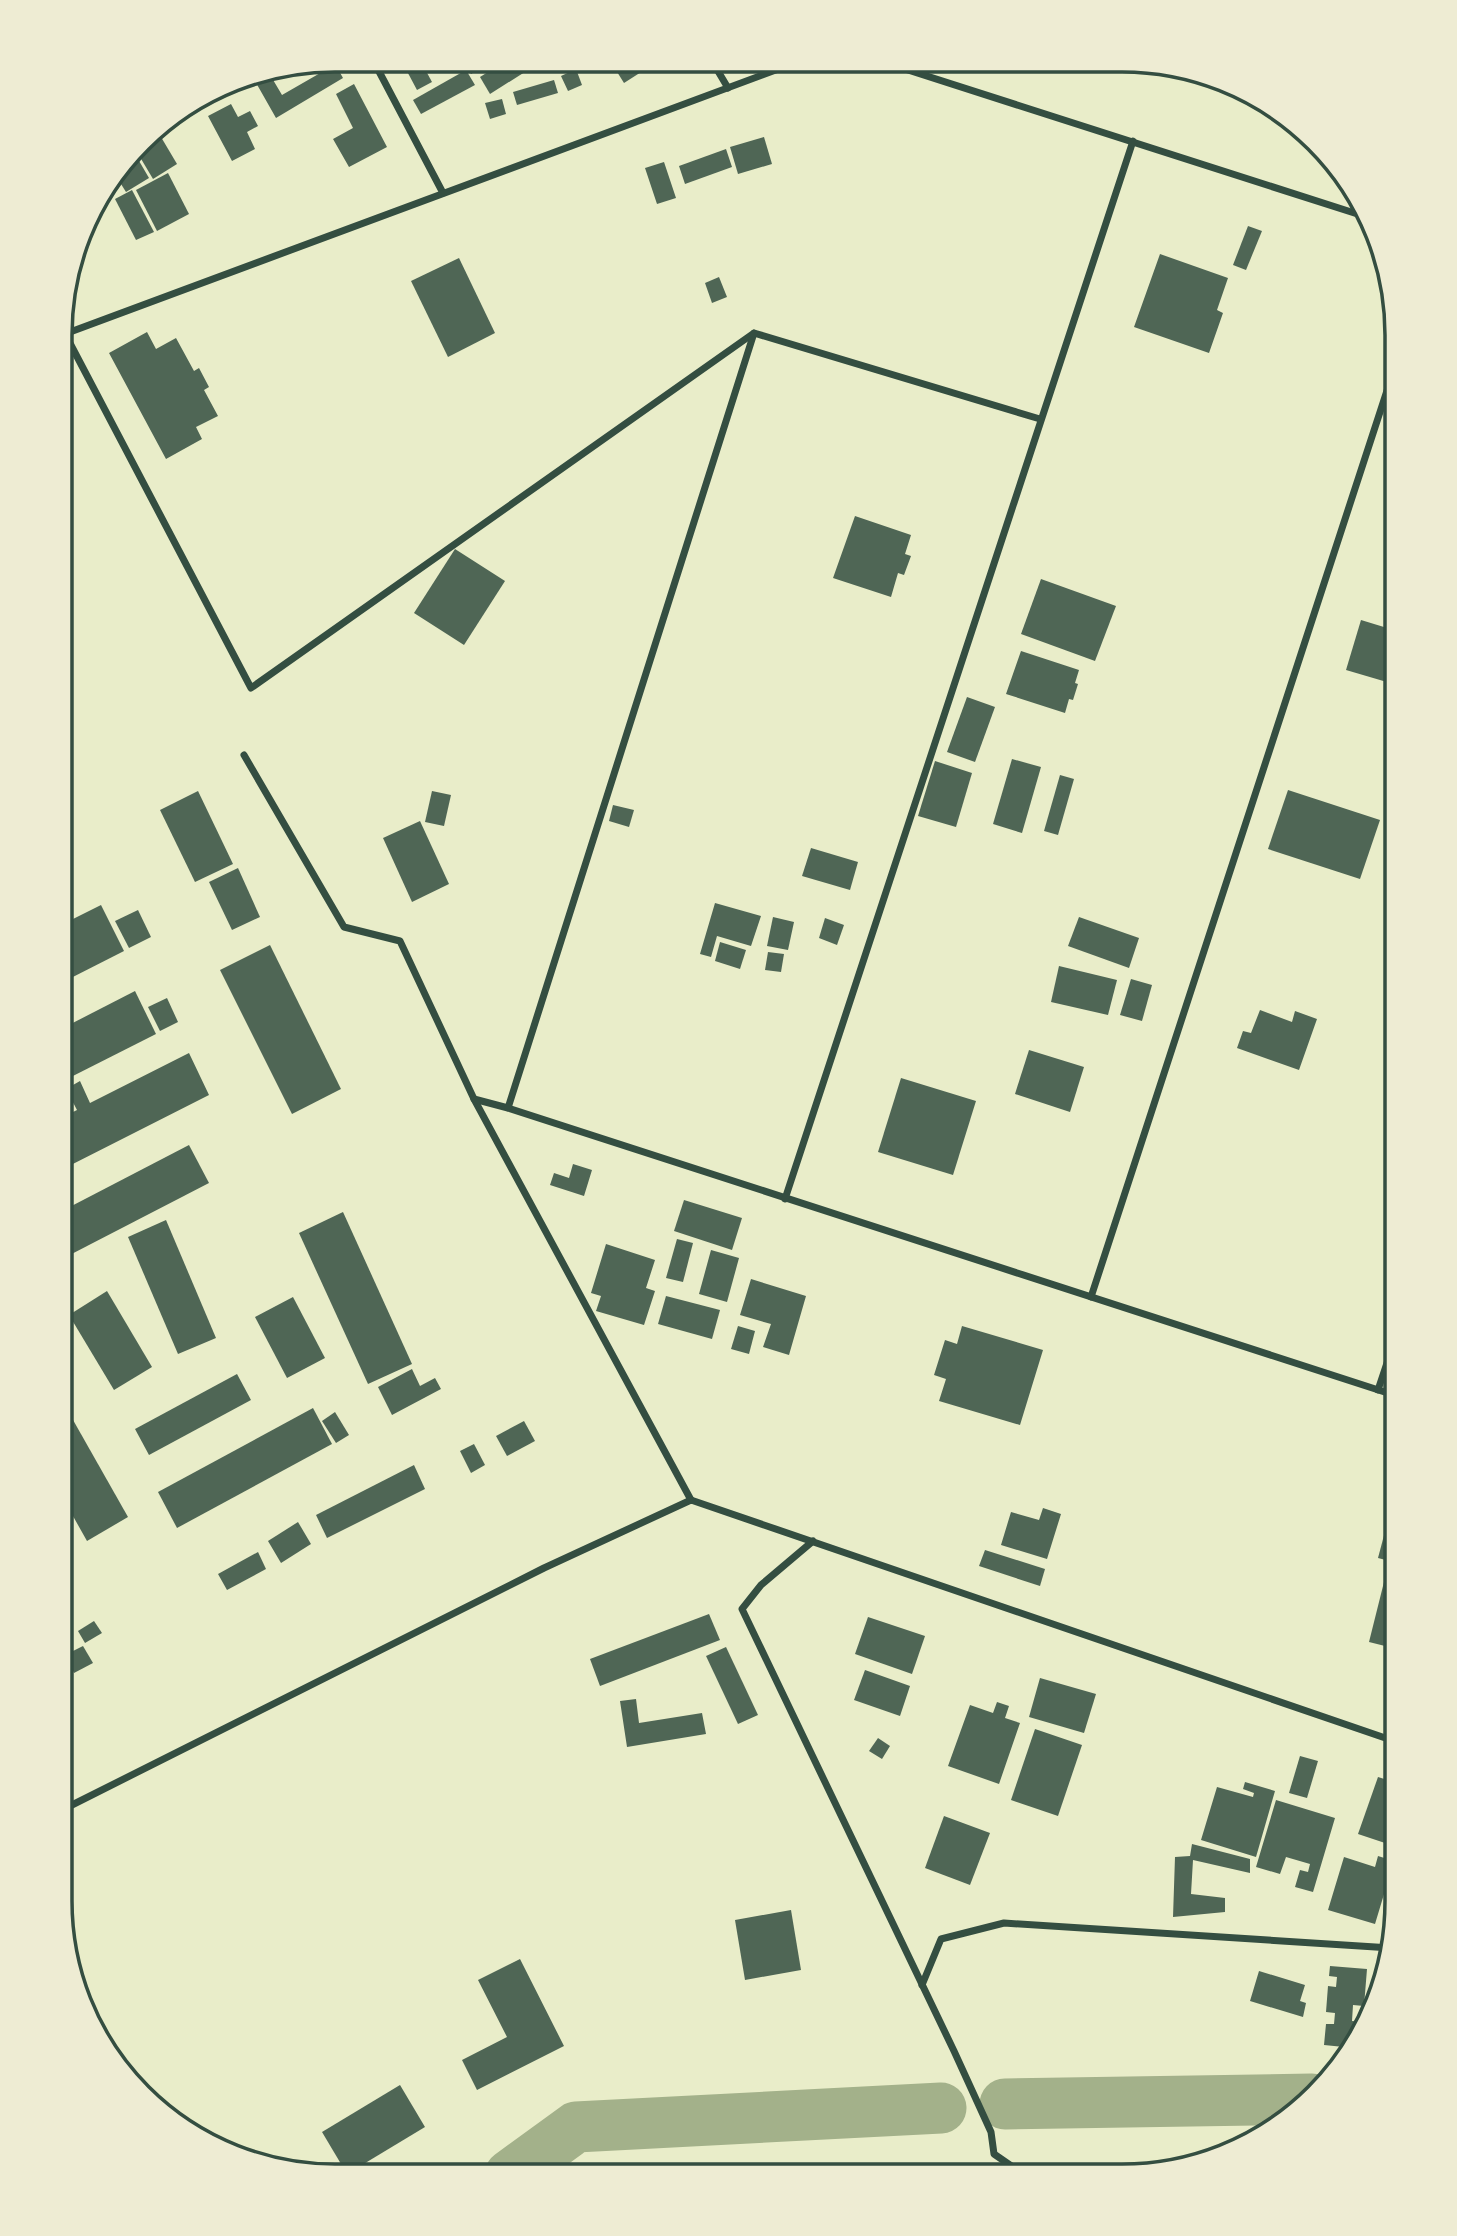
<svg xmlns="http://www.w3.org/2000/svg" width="1457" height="2236" font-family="'IBM Plex Sans',sans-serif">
<rect width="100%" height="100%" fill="#e9edc9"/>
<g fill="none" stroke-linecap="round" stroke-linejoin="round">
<g stroke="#a3b18a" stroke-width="51">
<path d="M1005,2104l307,-5"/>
<path d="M510,2175l66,-48 365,-19"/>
</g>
</g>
<g fill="#4f6655">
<path d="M333,60l10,18 -67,40 -21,-37 14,-8 13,22 40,-23 -5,-9z"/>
<path d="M401,60h19l12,22 -15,8z"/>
<path d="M424,60h19l-15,7z"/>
<path d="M462,60h33l-24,14z"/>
<path d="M507,60h15l6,10 -38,24 -10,-17z"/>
<path d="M624,60h36l-36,23 -10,-16z"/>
<path d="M576,69l6,16 -14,6 -7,-15z"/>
<path d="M466,70l9,15 -54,29 -8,-14z"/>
<path d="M235,79l4,7 -23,13 -4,-8z"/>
<path d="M554,80l4,13 -41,12 -4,-13z"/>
<path d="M354,84l33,63 -38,20 -16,-28 20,-11 -17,-34z"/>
<path d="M209,93l3,7 -13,7 -3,-6z"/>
<path d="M502,99l4,15 -16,5 -5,-16z"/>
<path d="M231,104l7,13 12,-6 8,15 -11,6 8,17 -23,12 -24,-45z"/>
<path d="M161,137l16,27 -24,15 -16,-27z"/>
<path d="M764,137l8,27 -34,10 -8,-27z"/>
<path d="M726,149l6,18 -47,17 -6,-18z"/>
<path d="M135,154l14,24 -23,14 -10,-16z"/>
<path d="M664,162l12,36 -19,6 -12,-36z"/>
<path d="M168,173l21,41 -32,17 -21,-41z"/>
<path d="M132,190l22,42 -18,8 -21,-41z"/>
<path d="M1248,226l14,5 -16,39 -13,-5z"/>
<path d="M1160,254l68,24 -11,32 6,3 -14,40 -75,-26z"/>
<path d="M459,258l36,75 -47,24 -37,-76z"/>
<path d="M719,277l8,20 -15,6 -7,-20z"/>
<path d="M147,332l9,17 20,-11 18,33 5,-3 10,19 -5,3 14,26 -22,11 6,12 -36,20 -57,-106z"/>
<path d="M62,491l10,27 -11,4z"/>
<path d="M855,516l56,19 -6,19 6,2 -7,19 -6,-2 -7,24 -58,-19z"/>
<path d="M455,549l50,32 -41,64 -50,-32z"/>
<path d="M1041,579l75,27 -21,55 -74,-27z"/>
<path d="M1361,620l36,11v54l-51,-15z"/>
<path d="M1021,651l58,19 -4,13 3,1 -5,16 -4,-1 -4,14 -59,-19z"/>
<path d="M967,697l28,10 -20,55 -28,-10z"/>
<path d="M1012,759l29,8 -19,66 -29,-9z"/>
<path d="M935,761l37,12 -16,54 -38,-11z"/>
<path d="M1060,775l14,4 -16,56 -14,-4z"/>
<path d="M1288,790l92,30 -20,59 -92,-30z"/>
<path d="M198,791l35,73 -38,18 -35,-72z"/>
<path d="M432,791l19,4 -7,31 -19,-4z"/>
<path d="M613,805l21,5 -5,17 -20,-6z"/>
<path d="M420,821l29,63 -37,18 -29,-64z"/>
<path d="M811,848l47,14 -8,28 -48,-14z"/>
<path d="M238,868l22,49 -28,13 -23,-48z"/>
<path d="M715,903l46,13 -10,30 -34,-10 -6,21 -11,-3z"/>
<path d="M101,905l23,46 -63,32v-58z"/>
<path d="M138,910l13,27 -22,11 -14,-27z"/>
<path d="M773,917l21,5 -6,28 -21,-4z"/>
<path d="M1079,917l60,21 -10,30 -61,-22z"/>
<path d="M825,918l19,7 -7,20 -18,-7z"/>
<path d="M720,942l26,8 -6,19 -25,-8z"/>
<path d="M270,945l71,144 -49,25 -72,-144z"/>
<path d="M768,952l16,2 -3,18 -16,-2z"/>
<path d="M1059,966l58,14 -9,35 -57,-13z"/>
<path d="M1131,979l21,6 -10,36 -22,-6z"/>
<path d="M135,991l21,43 -95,48v-53z"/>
<path d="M167,998l11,24 -18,9 -12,-24z"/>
<path d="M1260,1010l32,12 3,-11 22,8 -18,51 -62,-22 6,-17 8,2z"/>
<path d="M1029,1050l55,17 -14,45 -55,-18z"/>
<path d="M189,1053l20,42 -148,75v-52l16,-8 -11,-21 14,-8 10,22z"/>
<path d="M901,1078l75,23 -23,74 -75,-23z"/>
<path d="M189,1145l20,38 -149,77v-48z"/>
<path d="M573,1164l19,6 -8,26 -34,-11 4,-12 15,5z"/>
<path d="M684,1200l58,18 -10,32 -58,-19z"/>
<path d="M343,1212l69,152 -44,20 -69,-151z"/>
<path d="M166,1220l50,118 -38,16 -50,-117z"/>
<path d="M677,1239l16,4 -10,39 -17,-4z"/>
<path d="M606,1244l49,16 -9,28 9,3 -11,34 -48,-14 5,-15 -10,-3z"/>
<path d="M711,1250l28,8 -12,44 -28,-8z"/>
<path d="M751,1279l55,17 -17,59 -26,-8 8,-23 -31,-9z"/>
<path d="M107,1291l45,76 -38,23 -45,-75z"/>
<path d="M666,1296l54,14 -8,29 -54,-15z"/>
<path d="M293,1297l32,61 -38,20 -32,-61z"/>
<path d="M738,1326l17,5 -6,23 -18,-5z"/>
<path d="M962,1326l81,24 -23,75 -81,-24 7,-22 -12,-4 11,-35 12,4z"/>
<path d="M412,1369l8,17 15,-8 6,11 -49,26 -14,-28z"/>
<path d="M237,1374l14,26 -102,55 -14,-26z"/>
<path d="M60,1397l68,120 -41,24 -27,-48z"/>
<path d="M313,1408l19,36 -155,84 -19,-36z"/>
<path d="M335,1412l14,23 -13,8 -14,-22z"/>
<path d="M524,1421l11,20 -28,15 -11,-20z"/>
<path d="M474,1444l11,21 -14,8 -11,-22z"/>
<path d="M414,1465l11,24 -98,49 -11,-23z"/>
<path d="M1043,1508l18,6 -14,45 -46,-14 10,-33 28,8z"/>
<path d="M298,1522l13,22 -30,19 -13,-22z"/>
<path d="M1387,1524l10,3v36l-19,-5z"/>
<path d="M985,1550l60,19 -5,17 -61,-20z"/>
<path d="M258,1552l8,17 -39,21 -9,-16z"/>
<path d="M1387,1570l10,3v76l-28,-7z"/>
<path d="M709,1614l11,26 -120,46 -10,-27z"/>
<path d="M868,1617l57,19 -13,38 -57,-20z"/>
<path d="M94,1621l8,12 -17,10 -7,-12z"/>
<path d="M83,1646l10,17 -19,10 -9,-18z"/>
<path d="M726,1647l32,68 -20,9 -32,-68z"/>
<path d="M865,1670l45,16 -10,30 -46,-16z"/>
<path d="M1040,1678l56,16 -12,39 -55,-16z"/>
<path d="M636,1699l3,24 63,-10 4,21 -79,13 -7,-46z"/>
<path d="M997,1702l12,4 -4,12 15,5 -21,61 -51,-18 22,-61 23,8z"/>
<path d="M1035,1729l47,16 -24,71 -47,-16z"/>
<path d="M878,1738l12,8 -8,13 -13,-8z"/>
<path d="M1300,1756l18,5 -11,37 -18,-5z"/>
<path d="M1378,1777l19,6v64l-39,-13z"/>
<path d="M1245,1782l30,9 -19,66 -55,-17 16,-53 36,10 1,-4 -11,-4z"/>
<path d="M1276,1800l59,18 -22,74 -18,-5 5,-17 8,2 2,-8 -24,-7 -6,17 -24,-7z"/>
<path d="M944,1816l46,17 -20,52 -45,-17z"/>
<path d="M1192,1844l58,15v14l-57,-13 -2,34 34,4v14l-52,5 2,-60 15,-1z"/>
<path d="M1378,1856l16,5 -19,63 -47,-14 16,-53 31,10z"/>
<rect x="1392" y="1908" width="5" height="13"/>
<path d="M791,1910l10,60 -56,10 -10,-60z"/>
<path d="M520,1959l44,87 -87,44 -15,-30 45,-23 -29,-57z"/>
<path d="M1330,1966l37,3 -3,37 -11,-1 -1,16 11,1 -2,11 -7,15 -30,-3 2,-21h8l1,-11 -9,-1 2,-26 8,1 1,-10 -8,-1z"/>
<path d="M1259,1971l46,14 -5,16 6,2 -3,14 -53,-16z"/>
<path d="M400,2085l25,42 -78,47 -25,-42z"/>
</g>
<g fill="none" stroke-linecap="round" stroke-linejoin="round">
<g stroke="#344e41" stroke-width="7">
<path d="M373,60l70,133"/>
<path d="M712,61l16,27"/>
<path d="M880,61l490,157"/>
<path d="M62,328l189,360 503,-355 286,86"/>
<path d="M62,335l738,-274"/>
<path d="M244,755l100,172 56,14 74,158 217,401"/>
<path d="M474,1099l34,9 889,288"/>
<path d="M508,1108l246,-775"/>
<path d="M785,1199l348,-1058"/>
<path d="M1091,1297l306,-937"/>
<path d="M1378,1390l19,-57"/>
<path d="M813,1541l-52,44 -19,24 212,442 37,81 3,22 32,22"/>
<path d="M60,1811l484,-243 147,-68 706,242"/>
<path d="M922,1985l19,-46 63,-16 387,25"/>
</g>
</g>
<path d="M0 0H1457V2236H0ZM335 72H1122A263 263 0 0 1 1385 335V1901A263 263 0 0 1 1122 2164H335A263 263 0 0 1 72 1901V335A263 263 0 0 1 335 72Z" fill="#eeecd3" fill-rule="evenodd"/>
<path fill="none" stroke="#344e41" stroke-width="3.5" d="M335 72H1122A263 263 0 0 1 1385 335V1901A263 263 0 0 1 1122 2164H335A263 263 0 0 1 72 1901V335A263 263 0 0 1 335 72Z"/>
</svg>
